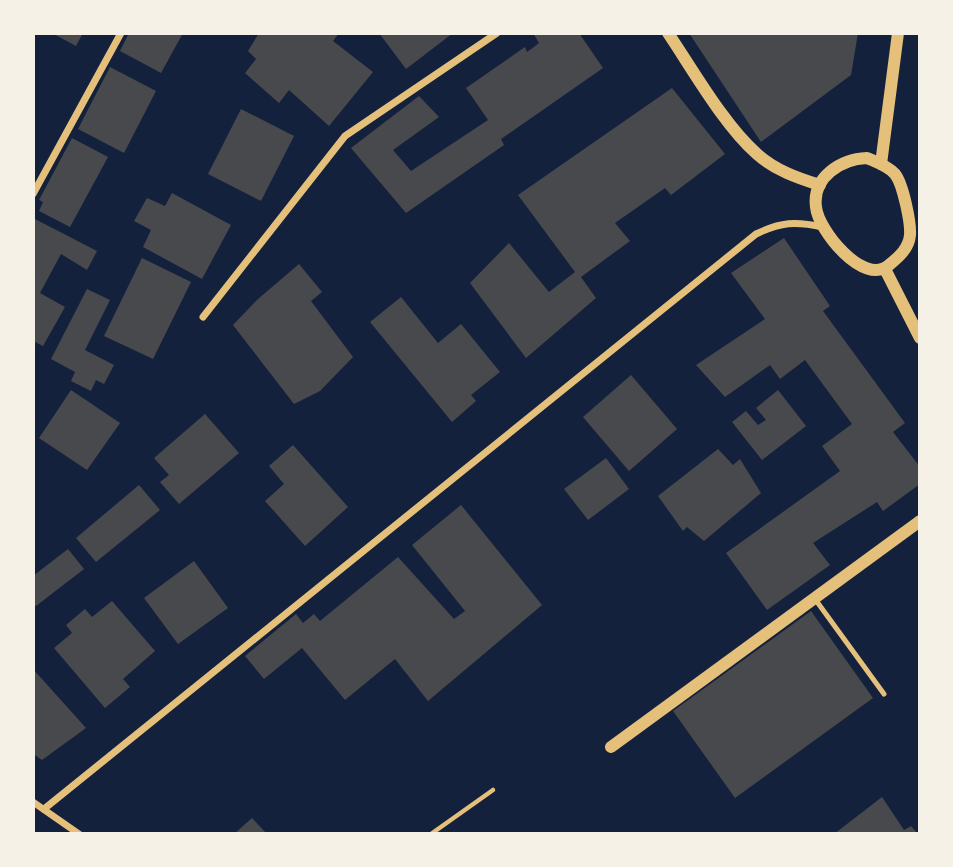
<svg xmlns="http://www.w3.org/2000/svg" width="953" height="867" font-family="Cabin,sans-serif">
<rect width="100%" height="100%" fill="#14213d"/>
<g fill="#48494c">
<path d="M52,33h31l-7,13z"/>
<path d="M129,33h54l-22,40 -41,-22z"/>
<path d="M259,33h80l-6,8 40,31 -44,54 -40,-36 -10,13 -34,-30 11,-14 -8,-8z"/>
<path d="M379,33h74l-47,36z"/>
<path d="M533,33h46l24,35 -102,71 3,6 -98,68 -55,-65 68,-52 20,21 -46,33 18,21 77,-51 -22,-32 59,-41 2,5 12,-9z"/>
<path d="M689,33h169l-7,42 -90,67z"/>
<path d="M110,67l46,24 -32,62 -46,-24z"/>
<path d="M672,88l53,66 -54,41 -6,-7 -50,35 15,18 -49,36 15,21 -70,60 -56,-75 39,-40 40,49 26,-20 -57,-77z"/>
<path d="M241,109l53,27 -33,65 -53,-27z"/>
<path d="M72,138l36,19 -38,70 -31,-16 4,-9 -4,-2z"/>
<path d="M172,193l59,32 -29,54 -59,-32 8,-17 -17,-9 13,-23 18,8z"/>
<path d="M33,218l64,33 -10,19 -26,-16 -21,39 25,14 -22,39 -10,-5z"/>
<path d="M784,238l46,68 -7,5 82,112 -12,9 27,35v17l-37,27 -6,-9 -64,41 17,22 -63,45 -41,-57 114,-82 -18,-25 30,-22 -47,-64 -25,19 -10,-14 -45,32 -29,-32 69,-46 -34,-46z"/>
<path d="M142,258l49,24 -38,77 -49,-23z"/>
<path d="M299,264l23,28 -11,9 42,56 -33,34 -26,13 -61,-79 25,-26z"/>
<path d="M87,289l23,11 -25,50 29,15 -10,19 -8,-4 -5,11 -20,-10 4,-9 -24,-13z"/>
<path d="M401,297l37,46 23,-19 39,48 -29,23 5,6 -24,21 -82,-100z"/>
<path d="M631,375l46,54 -48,42 -46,-54z"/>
<path d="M71,390l49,33 -33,47 -48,-32z"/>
<path d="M778,390l28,36 -44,34 -30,-38 14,-11 12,14 8,-5 -10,-12z"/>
<path d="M205,414l34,39 -60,51 -19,-22 9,-7 -15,-17z"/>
<path d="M293,445l55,62 -43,39 -40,-45 19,-17 -15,-18z"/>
<path d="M718,449l15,16 7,-6 21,34 -57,48 -17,-14 -4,4 -25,-35z"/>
<path d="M606,458l23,31 -41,31 -24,-31z"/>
<path d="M139,485l21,25 -64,52 -20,-24z"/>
<path d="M461,505l81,100 -114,96 -33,-42 -50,41 -43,-52 -38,31 -19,-23 51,-42 7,9 11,-9 6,7 78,-64 56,62 11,-8 -53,-66z"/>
<path d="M68,549l16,20 -48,37 -3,-3v-27z"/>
<path d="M194,561l34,47 -50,36 -34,-46z"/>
<path d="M112,601l43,50 -32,28 7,8 -25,21 -51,-60 18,-15 -6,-8 19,-16 7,8z"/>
<path d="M811,611l62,87 -138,100 -62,-87z"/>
<path d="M33,669l53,59 -44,32 -9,-6z"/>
<path d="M882,797l22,33 7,-4 7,8h-84z"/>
<path d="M252,818l15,16h-33z"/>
</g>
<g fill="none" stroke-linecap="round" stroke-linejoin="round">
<path stroke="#e5c07b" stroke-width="4.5" d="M431,834l62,-44"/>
<path stroke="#e5c07b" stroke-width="5" d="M815,599l69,95"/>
<g stroke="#e5c07b" stroke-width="7">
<path d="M33,194l88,-161"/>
<path d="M203,317l142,-181 152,-103"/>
<path d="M33,802l46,32"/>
<path d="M44,809l712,-575c25,-12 39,-13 67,-7"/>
</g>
<g stroke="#e5c07b" stroke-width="12">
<path d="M668,33c25,37 56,92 89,121 18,16 40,24 63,31"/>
<path d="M867,158c9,4 21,8 28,16 8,10 16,49 15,61 -1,13 -11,22 -21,30 -25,22 -71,-35 -73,-58 -4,-30 25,-48 51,-49z"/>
<path d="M881,164l17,-131"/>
<path d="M885,269l35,69"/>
<path d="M611,747l309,-226"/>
</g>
</g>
<rect width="953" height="867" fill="none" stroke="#f6f1e7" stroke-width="70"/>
</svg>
